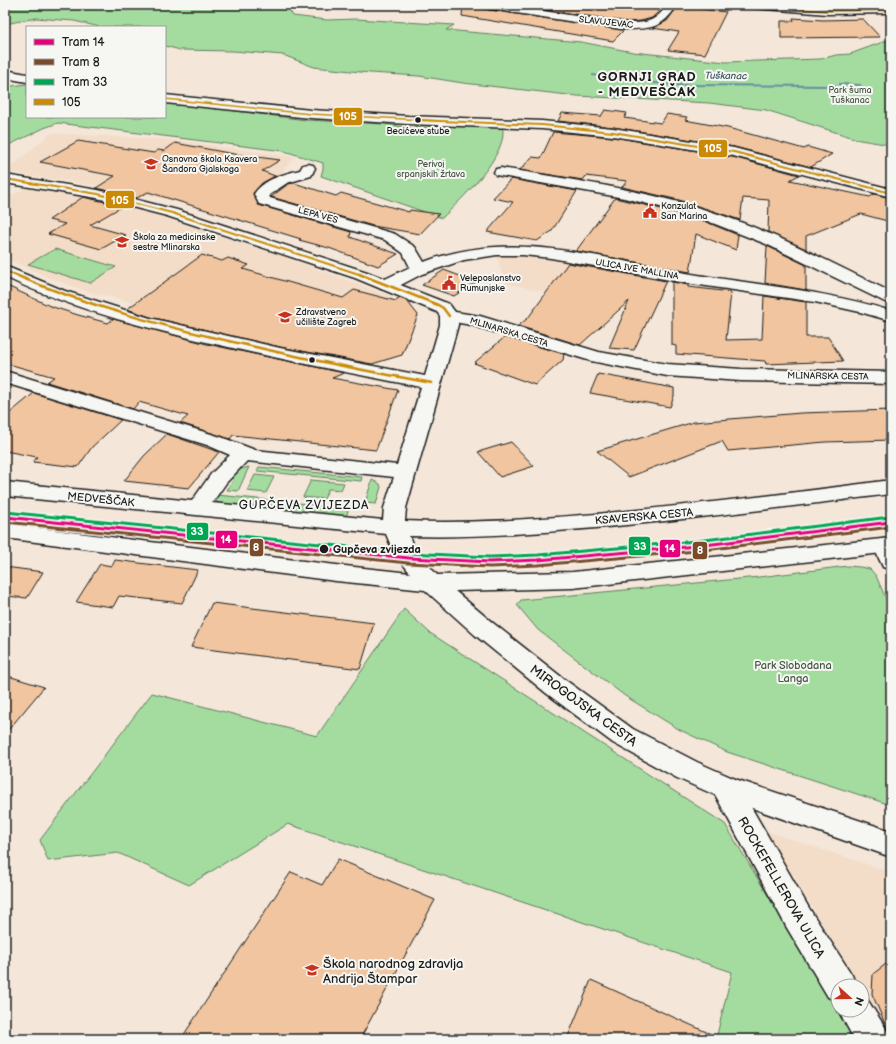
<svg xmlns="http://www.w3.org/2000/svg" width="896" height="1044" font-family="'Balsamiq Sans',sans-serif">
<rect width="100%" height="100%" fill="#f4e7d9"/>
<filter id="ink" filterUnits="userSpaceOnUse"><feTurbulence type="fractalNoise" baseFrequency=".025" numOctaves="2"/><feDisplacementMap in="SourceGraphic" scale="8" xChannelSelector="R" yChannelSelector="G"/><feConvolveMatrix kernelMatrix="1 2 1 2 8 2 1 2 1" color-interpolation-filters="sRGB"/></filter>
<g filter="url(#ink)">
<g fill="#f3ddc8">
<path d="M51,133l122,7 122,17 -30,35 -25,4 -27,-1 -20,11 -63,-15 -125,-19z"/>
<path d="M26,188l76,12 52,14 134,44 105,39 -31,35 -169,-15 -108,-26 -38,-14 -34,-15 -8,-6v-58z"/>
<path d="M525,254l24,4 37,7 -20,32 -61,-14 -9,-28z"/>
<path d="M766,831l125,41v166l-29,-48v-4h-2z"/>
</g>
<g fill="#a4dca0" stroke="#607c5e">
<path d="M5,5l285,1h-3l6,10 34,4 29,-1 98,6 -8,5 135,12 52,10 93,10 95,-3 15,-4 14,-1 41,-15v106l-31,-5 -94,-30 -57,-7 -132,-7 -114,-13 -44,-7 -49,-3 -56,-6 -31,-12 -50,-4 -53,-1 -15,-4v-19h-65l-26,-6 -38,-3 -31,6z"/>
<path d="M27,84v33h138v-15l141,18 79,4 25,4 33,-2h59c9,26 -42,75 -60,92l-121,-42 2,-7v-6l-39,-12 -226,-28 -14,5 -33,16 -6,-1v-56z"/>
<path d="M55,249l61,18 -26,16 -62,-19z"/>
<path d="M249,467l-11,24 -11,-1 7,-11 -4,-1 7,-8z"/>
<path d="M259,467l103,10 -1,4 -104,-10z"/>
<path d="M255,475l19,2 -8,16 -19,-2z"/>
<path d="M311,480l33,3 -3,7 -13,-1 -4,10 -21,-2z"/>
<path d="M372,480l8,4 1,3 -5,17 -11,-1z"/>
<path d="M217,495l132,13 -3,9 -125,-13 -5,-3z"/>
<path d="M848,566l12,1 10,2 6,7 15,34v195l-164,-53 -47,-22 -55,-34 -87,-66 -21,-25 4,-5 238,-23z"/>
<path d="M404,609l26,24 295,191 129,215h-138l16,-67 -444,-148 -99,61 -71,-32 -70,8 -8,-21 112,-147 165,43z"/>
</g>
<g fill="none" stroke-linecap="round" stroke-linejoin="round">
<g fill="#658f9f" fill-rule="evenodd">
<path d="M592,74l80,10 163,1 2,1 -2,1 -163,-1 -79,-10h-1z"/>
<path d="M840,83l20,1 2,1 -2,1 -21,-1v-2z"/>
</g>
</g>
<g fill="#f0c59f" stroke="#1c1c1c">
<path d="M463,5h15l6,4 140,21 -11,11 -151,-25z"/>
<path d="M514,5h151l-13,13 -11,3 -13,1z"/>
<path d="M678,6l48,6 -21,42 -37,-4 11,-18 -27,-4 15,-7z"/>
<path d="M793,18l30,2 40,-1 17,18 -99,1v-17h13z"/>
<path d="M605,110l22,3 -3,5 37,5 6,-9 20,3 -2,3 43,8 76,21 4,-2 24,7 -21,13 -77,-20 -121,-20 -55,-6 4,-8 39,3z"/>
<path d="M553,132l60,5 120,20 66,18 -9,5 80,17 4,-3 17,4v24l-30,-8 -55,22v13l-38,-17 1,-32 -26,-2 -3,22 -61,-20 -57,-13 5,-6 -41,-5 -3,4 -63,-10 12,-13 9,1z"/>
<path d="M78,141l76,12 4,-3 6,1 11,-8 59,11 46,6 -18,11 13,5 -13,7 -9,10 6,12 92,27 -1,5 48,17 -20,12 -49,-18 -30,-8 2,-1 -153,-47 -11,6 -41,-10 19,-12 -75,-14z"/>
<path d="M511,179l66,12 -25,40 -15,10 -50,-9 26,-30 -20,-4z"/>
<path d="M294,183l42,13 5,-3 68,19 1,-2 29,4 -19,20 -47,-8 -102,-29 17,-13z"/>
<path d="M83,197l40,9 -33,19 36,10 -25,14 -53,-15 17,-10 -16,-4z"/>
<path d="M615,198l77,18 46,19 -2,15 -40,-16 -6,38 -114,-21z"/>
<path d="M767,246l39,19v25l-41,-7z"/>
<path d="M202,255l20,6 6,-3 21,7 -6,4 100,29 11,-8 42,11 4,-3 7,3 11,14 -16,40 -30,9 -92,-17 -130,-30 -23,-8z"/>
<path d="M568,263l98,18 -32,69 -25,-2 20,-47 -49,44 -62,-19 10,-8z"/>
<path d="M444,270l32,12 -22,14 -32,-11z"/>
<path d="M672,282l16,3v2l43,5 -5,48 36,-1 2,-43 42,6v35h22l15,24 -77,3 -1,-3 -89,-7v-8l-4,-1z"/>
<path d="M5,285l45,21 28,9 30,8 5,-4 94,25 137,29 -12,5 66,12 -22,60 -143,-15 -3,4 -50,-16 8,-7 -49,-14 -6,7 -86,-27 7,-5 -49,-14z"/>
<path d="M505,337l59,17 -1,6 -28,25 -61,-22z"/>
<path d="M598,374l76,14v8l-4,11 -80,-14z"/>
<path d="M34,393l87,27 -29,27 -14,20 -45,-5 4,-5 -32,-6v-34z"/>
<path d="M891,410v30l-66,2 -97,9 -6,-10 -93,36 -32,-26 97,-29 107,-9z"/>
<path d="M167,434l52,18 -30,36 -65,-7 20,-25z"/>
<path d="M511,442l23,24 -34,11 -22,-25z"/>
<path d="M115,560l40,5 43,5 -16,33 -63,-7 -6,11 -37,-5 24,-38 12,2z"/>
<path d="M5,567l38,5 -16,26 -22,-2z"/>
<path d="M212,603l162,20 -14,46 -169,-22z"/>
<path d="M5,675l39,12 -39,47z"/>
<path d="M338,859l97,41 -75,139h-179l110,-167 31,13z"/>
<path d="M891,960v77l-19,-43 1,-20z"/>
<path d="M591,980l131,59h-155z"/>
</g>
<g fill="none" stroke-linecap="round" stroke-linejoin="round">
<defs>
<g id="street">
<path d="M479,5h25l117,18c21,0 33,2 46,-18h10c-15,25 -29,24 -56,24l-137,-21z"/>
<path d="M308,164l5,1 2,3 -4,8 -24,7 -18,12 1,3 125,36 20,13 9,15c88,-34 173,-4 262,11 69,12 138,17 205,38v10l-31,-9 -45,-10 -129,-19 -135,-25 -28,-3h-26l-33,5 -42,14 -29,15 -6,1 -6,-1 -2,-4 2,-4 29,-14 -7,-14 -18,-13 -126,-36 -5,-10c10,-15 30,-20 46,-24l3,-5z"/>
<path d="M501,168c67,11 136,21 202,41 65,20 126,53 188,83v11l-6,-1 -119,-58 -74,-29 -68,-17 -128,-23 -2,-3 2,-3z"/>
<path d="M449,311l31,5 119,36 68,12 74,5 150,3v12l-150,-3 -74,-5 -76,-15 -120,-36 -28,-5 -3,-4 3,-4z"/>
<path d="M884,539l7,1v30l-8,-3 -10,-21 3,-5z"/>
<path d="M725,775l10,4 74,129 43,67 4,11h-18v15l-10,-4 -41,-69 -76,-141 4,-8z"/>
<path d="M862,997l5,2 18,28 5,12h-36l-16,-29h24z"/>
</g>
<g id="secondary">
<path d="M750,5h42l35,3 64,-1v6l-64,1 -72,-6z"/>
<path d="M5,70l22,4v8l-22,-4z"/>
<path d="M165,95l146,15 97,6 134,5 71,7 121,20 157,41v8l-158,-41 -120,-20 -71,-7 -134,-5 -97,-6 -146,-15z"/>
<path d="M5,175l93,15 79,20 190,62 82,32 9,12v9l-52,183 -1,13c64,3 127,-2 191,-7 99,-9 197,-21 295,-34v14c-98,12 -196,25 -295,34 -62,5 -124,10 -187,8l5,12 23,27 136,-3 318,-34v14l-318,36 -118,3 38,32 71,56 69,50 64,33 38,17 156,52v26l-176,-62 -38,-17 -64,-35 -67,-50 -71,-58 -50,-45 -89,-9 -331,-43v-14l331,41 74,8 -17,-22 -7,-17 -381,-38v-14l187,19 19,-27 19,-19 -23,-10 -202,-62v-12l216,66 34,13 142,15 24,-78c-61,-12 -123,-24 -184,-38 -80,-18 -158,-37 -232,-72v-11l60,25 85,27 130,30 145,28 15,-51v-9l-3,-4 -82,-34 -188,-62 -70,-18 -92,-15zM247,461l147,16 -10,31 -1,12 -171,-17 14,-20z"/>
</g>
</defs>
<use href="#street" stroke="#1c1c1c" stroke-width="3"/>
<use href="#secondary" stroke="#1c1c1c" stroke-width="3"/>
<use href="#street" fill="#f6f6f2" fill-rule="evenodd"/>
<use href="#secondary" fill="#f6f6f2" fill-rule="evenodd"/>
<defs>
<g id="bus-1-far2">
<path d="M755,5l72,6 64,-1"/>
<path d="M165,99l146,15 131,7"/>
</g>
<g id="bus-1-far1">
<path d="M415,120l127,5 71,7 121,20 157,41"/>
<path d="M5,179l93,15 74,19 190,62"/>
<path d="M5,271l10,4"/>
</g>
<g id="bus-1">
<path d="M13,274c77,33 156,54 238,72 60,14 120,26 181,37"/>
<path d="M359,274l79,31 5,3 6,8"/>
</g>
</defs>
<use href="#bus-1-far2" stroke="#f6f6f2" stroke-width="3"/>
<use href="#bus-1-far1" stroke="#f6f6f2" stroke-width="4"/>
<use href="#bus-1" stroke="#f6f6f2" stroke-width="5"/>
<use href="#bus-1-far2" stroke="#cb8a06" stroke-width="1.5"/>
<use href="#bus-1-far1" stroke="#cb8a06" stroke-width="2"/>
<use href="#bus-1" stroke="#cb8a06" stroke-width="2.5"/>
<defs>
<path id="tram-1" d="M5,517l404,41 81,4 48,-2 159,-14 194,-24"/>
<path id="tram-2" d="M5,522l403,41 82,4 48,-2 159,-14 194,-24"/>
<path id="tram-3" d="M6,512l403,41 81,4 48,-2 158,-14 194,-24"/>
</defs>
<use href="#tram-1" stroke="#f6f6f2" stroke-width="6"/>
<use href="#tram-2" stroke="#f6f6f2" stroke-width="6"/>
<use href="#tram-3" stroke="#f6f6f2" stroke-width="6"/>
<use href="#tram-1" stroke="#e5007d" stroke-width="3"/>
<use href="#tram-2" stroke="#7a4b2a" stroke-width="3"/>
<use href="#tram-3" stroke="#00a651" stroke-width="3"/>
</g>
</g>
<defs>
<symbol id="school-bare" viewBox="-9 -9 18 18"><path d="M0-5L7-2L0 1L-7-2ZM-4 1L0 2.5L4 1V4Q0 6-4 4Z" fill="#c8321e" stroke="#f6f6f2" stroke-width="2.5" paint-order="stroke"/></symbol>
<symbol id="civic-bare" viewBox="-9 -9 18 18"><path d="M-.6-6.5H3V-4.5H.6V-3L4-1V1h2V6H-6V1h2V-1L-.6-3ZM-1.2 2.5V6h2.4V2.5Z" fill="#c8321e" stroke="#f6f6f2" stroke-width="2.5" paint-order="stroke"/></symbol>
<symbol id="university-bare" viewBox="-9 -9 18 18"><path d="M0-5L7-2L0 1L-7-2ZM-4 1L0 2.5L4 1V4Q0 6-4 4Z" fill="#c8321e" stroke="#f6f6f2" stroke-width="2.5" paint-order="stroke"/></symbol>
</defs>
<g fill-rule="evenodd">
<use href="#school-bare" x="141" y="154" width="20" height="20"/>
<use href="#civic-bare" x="640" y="201" width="20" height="20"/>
<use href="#school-bare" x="112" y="232" width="20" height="20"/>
<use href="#civic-bare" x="439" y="273" width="20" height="20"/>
<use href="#school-bare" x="275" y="307" width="20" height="20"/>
<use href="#university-bare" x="302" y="960" width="20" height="20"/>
</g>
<g fill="#1c1c1c" stroke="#f6f6f2" stroke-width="1.5">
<circle cx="418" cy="120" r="3.5"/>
<circle cx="312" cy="360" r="3.5"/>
<circle cx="324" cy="549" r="5"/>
</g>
<g text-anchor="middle" stroke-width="4" stroke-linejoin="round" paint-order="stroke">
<g font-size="9" fill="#1c1c1c" stroke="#f6f6f2">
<text transform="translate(606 22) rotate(6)" y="3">SLAVUJEVAC</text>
<text transform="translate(318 215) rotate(15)" y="3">LEPA VES</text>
<text transform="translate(637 269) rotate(10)" y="3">ULICA IVE MALLINA</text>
<text transform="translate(509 332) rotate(17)" y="3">MLINARSKA CESTA</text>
<text transform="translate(828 376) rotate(1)" y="3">MLINARSKA CESTA</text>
</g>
<g font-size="9" fill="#455644" stroke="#f6f6f2">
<text x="850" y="93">Park šuma<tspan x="850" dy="10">Tuškanac</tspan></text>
<text x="431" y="167">Perivoj<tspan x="431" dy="10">srpanjskih žrtava</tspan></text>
</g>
<g font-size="9" fill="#1c1c1c" stroke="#f6f6f2">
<text x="418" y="134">Becićeve stube</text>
</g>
<g font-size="9" fill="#1c1c1c" stroke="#f6f6f2" text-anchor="start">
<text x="162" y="162">Osnovna škola Ksavera<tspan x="162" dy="10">Šandora Gjalskoga</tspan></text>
<text x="661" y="209">Konzulat<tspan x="661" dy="10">San Marina</tspan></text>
<text x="133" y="240">Škola za medicinske<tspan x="133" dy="10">sestre Mlinarska</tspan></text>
<text x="460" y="281">Veleposlanstvo<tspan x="460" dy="10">Rumunjske</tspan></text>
<text x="296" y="315">Zdravstveno<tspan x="296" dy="10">učilište Zagreb</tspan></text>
</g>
<g font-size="10" font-style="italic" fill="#40565e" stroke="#f6f6f2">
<text transform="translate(726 75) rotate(1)" y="4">Tuškanac</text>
</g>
<g font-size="11" fill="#1c1c1c" stroke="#f6f6f2">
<text transform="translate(101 499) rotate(6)" y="4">MEDVEŠČAK</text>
<text transform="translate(644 516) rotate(-5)" y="4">KSAVERSKA CESTA</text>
</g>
<g font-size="11" font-weight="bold" fill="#1c1c1c" stroke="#f6f6f2" text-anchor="start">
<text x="333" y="553">Gupčeva zvijezda</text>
</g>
<g font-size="11" fill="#455644" stroke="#f6f6f2">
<text x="793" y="669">Park Slobodana<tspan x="793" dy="13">Langa</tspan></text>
</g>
<g font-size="12" letter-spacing="1" fill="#1c1c1c" stroke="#f6f6f2">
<text x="304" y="509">GUPČEVA ZVIJEZDA</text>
</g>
<g font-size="13" font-weight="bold" letter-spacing="1" fill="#1c1c1c" stroke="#f6f6f2">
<text x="647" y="81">GORNJI GRAD<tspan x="647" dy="15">- MEDVEŠČAK</tspan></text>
</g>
<g font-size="13" fill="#1c1c1c" stroke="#f6f6f2">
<text transform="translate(584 705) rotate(36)" y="5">MIROGOJSKA CESTA</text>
<text transform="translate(782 887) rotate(60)" y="5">ROCKEFELLEROVA ULICA</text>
</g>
<g font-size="13" fill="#1c1c1c" stroke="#f6f6f2" text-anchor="start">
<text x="323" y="968">Škola narodnog zdravlja<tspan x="323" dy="15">Andrija Štampar</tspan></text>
</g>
</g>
<g stroke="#f6f6f2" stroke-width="1.5">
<rect x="333" y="107" width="30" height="19" rx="4" fill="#cb8a06"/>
<rect x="698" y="139" width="30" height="19" rx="4" fill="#cb8a06"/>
<rect x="105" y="190" width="30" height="19" rx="4" fill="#cb8a06"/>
<rect x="186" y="522" width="23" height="19" rx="4" fill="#00a651"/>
<rect x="215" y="530" width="23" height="19" rx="4" fill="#e5007d"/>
<rect x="628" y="536" width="23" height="20" rx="4" fill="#00a651"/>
<rect x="249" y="538" width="15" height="19" rx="4" fill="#7a4b2a"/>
<rect x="659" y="539" width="22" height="19" rx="4" fill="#e5007d"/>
<rect x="692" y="541" width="16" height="19" rx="4" fill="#7a4b2a"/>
</g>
<g font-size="11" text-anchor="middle" font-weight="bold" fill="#fff">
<text x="348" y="120">105</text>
<text x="713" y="152">105</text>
<text x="120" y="204">105</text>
<text x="197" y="535">33</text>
<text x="226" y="543">14</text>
<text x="640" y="550">33</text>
<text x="256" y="551">8</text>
<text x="670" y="552">14</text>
<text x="700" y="554">8</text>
</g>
<rect width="896" height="1044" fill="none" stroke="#f6f6f2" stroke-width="20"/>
<rect x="10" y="10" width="876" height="1024" fill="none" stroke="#1c1c1c" stroke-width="1.5" filter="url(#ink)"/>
<rect x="26" y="26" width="140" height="92" fill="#f6f6f2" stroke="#9f9f9c"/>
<rect x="34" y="39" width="20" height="6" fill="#e5007d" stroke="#9f9f9c"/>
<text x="62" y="46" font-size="12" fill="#1c1c1c">Tram 14</text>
<rect x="34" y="59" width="20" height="6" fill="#7a4b2a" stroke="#9f9f9c"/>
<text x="62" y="66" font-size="12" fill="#1c1c1c">Tram 8</text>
<rect x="34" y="79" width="20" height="6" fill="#00a651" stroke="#9f9f9c"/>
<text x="62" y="86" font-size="12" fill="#1c1c1c">Tram 33</text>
<rect x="34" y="99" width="20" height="6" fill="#cb8a06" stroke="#9f9f9c"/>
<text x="62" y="106" font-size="12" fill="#1c1c1c">105</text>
<g transform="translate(850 998) rotate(111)"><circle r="19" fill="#f6f6f2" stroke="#9f9f9c"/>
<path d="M0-3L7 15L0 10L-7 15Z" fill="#c8321e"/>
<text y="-6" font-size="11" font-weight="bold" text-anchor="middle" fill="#1c1c1c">N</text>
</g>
</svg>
